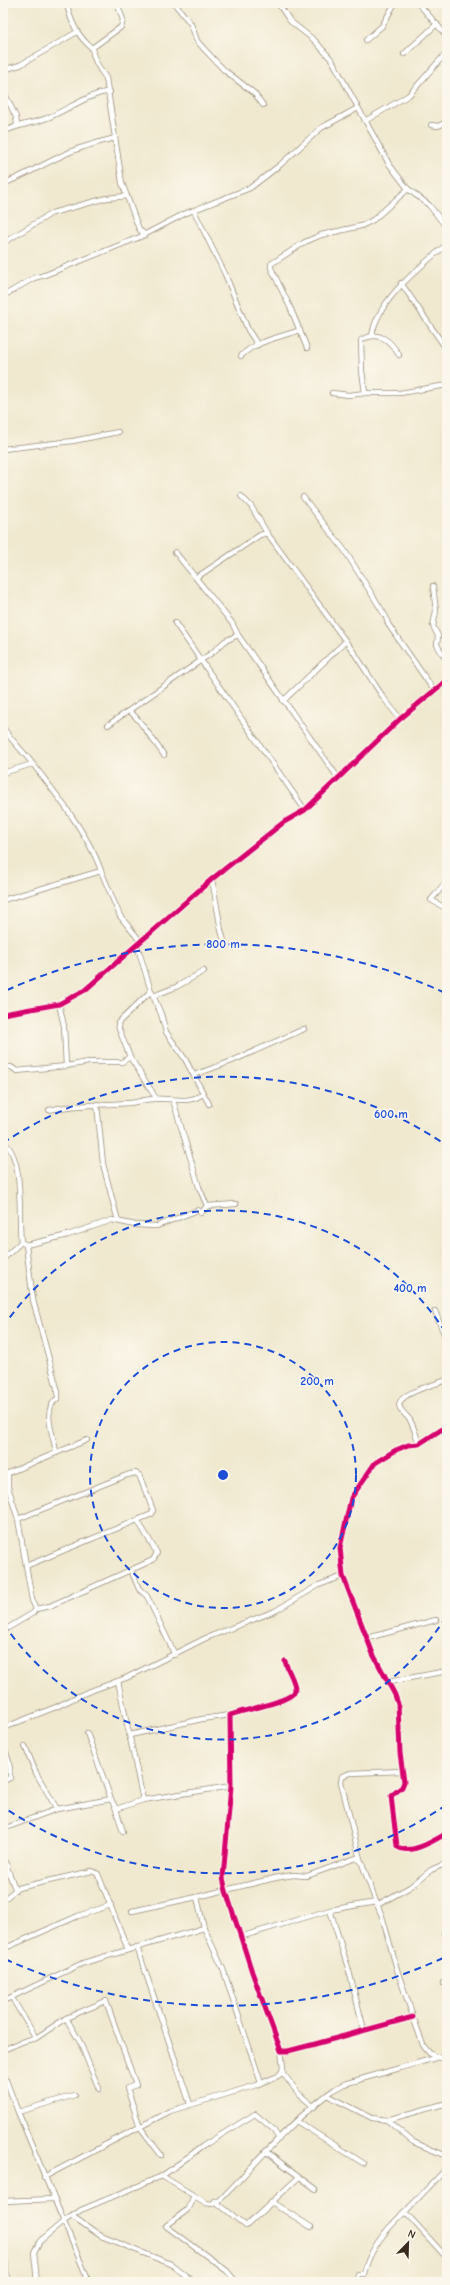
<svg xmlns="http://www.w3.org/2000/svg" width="450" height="2285" font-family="'Comic Neue',sans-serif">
<rect width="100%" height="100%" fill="#fbf7ec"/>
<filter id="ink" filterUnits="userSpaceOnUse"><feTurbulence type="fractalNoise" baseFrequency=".025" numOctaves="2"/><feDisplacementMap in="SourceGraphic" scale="8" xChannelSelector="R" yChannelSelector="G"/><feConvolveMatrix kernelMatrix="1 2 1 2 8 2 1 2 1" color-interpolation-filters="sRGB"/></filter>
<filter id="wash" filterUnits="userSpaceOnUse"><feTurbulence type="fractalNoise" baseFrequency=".012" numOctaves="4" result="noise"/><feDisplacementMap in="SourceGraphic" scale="16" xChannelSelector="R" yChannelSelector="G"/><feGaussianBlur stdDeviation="0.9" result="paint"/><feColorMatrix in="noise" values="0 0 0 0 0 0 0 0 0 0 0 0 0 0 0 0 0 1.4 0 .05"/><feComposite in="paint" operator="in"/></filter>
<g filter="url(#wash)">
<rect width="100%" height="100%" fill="#f0e9d0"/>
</g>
<g filter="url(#ink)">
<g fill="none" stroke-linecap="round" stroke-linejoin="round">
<defs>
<g id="minor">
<path d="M67,3c3,18 10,33 25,45"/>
<path d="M117,3l6,17 -2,7 -29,21c1,12 7,21 14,30l16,105 17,46 6,6"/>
<path d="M174,3l17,21 6,17 8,9 19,20 30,23 9,12"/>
<path d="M278,3l12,18 24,19 18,20 57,104 19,25 21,16 18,23"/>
<path d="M418,3l27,31 2,5"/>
<path d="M366,40l16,-14 13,-23"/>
<path d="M404,54l33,-30"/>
<path d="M3,70l17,-5 57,-33"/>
<path d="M3,90l13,27 1,8"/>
<path d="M365,121l44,-26 38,-43"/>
<path d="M431,125l7,1 9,-4"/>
<path d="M3,132c15,-8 29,-8 44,-14 15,-5 48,-28 63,-26"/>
<path d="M3,184c23,-9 44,-22 67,-32 14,-6 30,-10 45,-14"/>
<path d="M194,211l31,63 23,56 10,15"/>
<path d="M3,243l49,-30 55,-15 20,-2"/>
<path d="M401,283l46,67"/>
<path d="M3,296l31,-18 11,-3 95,-38 44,-23 66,-26 30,-23 41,-37 37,-20"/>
<path d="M372,336c5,-37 49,-69 75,-92"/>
<path d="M307,348l-17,-41 -19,-39v-4l34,-22 16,-7 40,-9 12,-6 35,-31"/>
<path d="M241,356c14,-15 40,-19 59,-26"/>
<path d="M332,393l17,2 16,-2h35l47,-8"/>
<path d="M365,393l-3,-22 -1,-31c18,-10 29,0 38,15"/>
<path d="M3,449l70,-8 45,-9"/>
<path d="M241,496l10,10 16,27 88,121 28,43 17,22"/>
<path d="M303,497l42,54 41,66 2,7 45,65"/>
<path d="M175,552l57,71 6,12 101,144"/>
<path d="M197,577l63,-42 7,-2"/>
<path d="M433,586l3,25 -3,15 5,10 -1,9 10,16"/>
<path d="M175,623l130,187"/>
<path d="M283,701l63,-60"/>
<path d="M129,711c8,4 28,35 35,44"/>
<path d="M108,725l105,-73 12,-11 13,-6"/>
<path d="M3,727c7,12 16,20 25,31 23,29 62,78 73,113"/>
<path d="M3,773l29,-9"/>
<path d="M212,879l9,51 3,11"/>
<path d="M447,881l-16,19 16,9"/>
<path d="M3,900l98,-29 19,45 21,26"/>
<path d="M137,945l14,46 10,23 5,18 19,27 24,45"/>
<path d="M151,991l-29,28 -4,4 1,6 11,28 26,41"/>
<path d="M153,996l23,-9 28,-16"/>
<path d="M59,1004l5,22 2,40 23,-4h33l8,-5"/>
<path d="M3,1014l56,-10 26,-14 127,-111 72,-57 21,-12 95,-91 47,-39"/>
<path d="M3,1067h8l6,4 49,-5"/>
<path d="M194,1075l38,-14 72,-32"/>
<path d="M173,1100l26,87 8,19"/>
<path d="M97,1104l6,60 15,57"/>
<path d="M49,1110c27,-6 54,-5 81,-7 8,-1 16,-4 24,-4 14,-2 36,6 48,-5"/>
<path d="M3,1142c22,13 15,77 18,100"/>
<path d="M26,1245l7,55 25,92v6c-18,12 -3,39 -2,55"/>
<path d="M3,1259l18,-17 5,3 42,-10 44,-15 23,5 22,1 41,-16 3,3 6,-7 29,-2"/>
<path d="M435,1311l12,31"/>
<path d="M447,1426l-28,18 -11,1 -12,5 -21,13 -24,35 -11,50 3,28 30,78 22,41 3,9 2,49 4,29 -2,5 -11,9 6,50c11,11 38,-6 50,-13"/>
<path d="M419,1444c-3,-8 -5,-17 -9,-24 -3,-4 -8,-8 -10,-12 -7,-14 37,-24 47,-28"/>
<path d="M18,1519l-10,-32v-14l79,-33"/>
<path d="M131,1570l8,19 8,7 28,59"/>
<path d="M36,1609l14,-3 103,-46 4,-7 -19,-32"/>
<path d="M3,1631l30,-18 3,-4 -4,-9 -14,-81 109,-44 8,-2 4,2 14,35 -1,4 -126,52"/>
<path d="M367,1638l69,-18"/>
<path d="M285,1661c2,9 11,21 10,29 -1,12 -54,20 -65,25l1,71 -8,92 3,13 26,81 29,79h7l27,-7 98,-27"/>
<path d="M118,1681l25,119"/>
<path d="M388,1682l59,-11"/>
<path d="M3,1728l53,-21 29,-14 41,-15 80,-40 69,-27 44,-26 24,-9"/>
<path d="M87,1733l24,66 5,10 7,23"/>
<path d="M130,1735l72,-16 28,-4"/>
<path d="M3,1745c5,12 8,21 7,33l-7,3"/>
<path d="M25,1746l11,27 21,36"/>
<path d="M116,1809l27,-9 88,-14"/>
<path d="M3,1829l54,-20 54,-10"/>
<path d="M3,1856l12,33 2,-1"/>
<path d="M360,1859l-19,-77 1,-6 8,-3 53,-2"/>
<path d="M3,1900l15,-12 74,-17 6,3 30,76"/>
<path d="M377,1905l33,-18 21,-17 11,-5 5,1"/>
<path d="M330,1910l19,61 15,59"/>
<path d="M132,1911l65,-14"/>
<path d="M444,1933l3,-2"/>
<path d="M240,1937l90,-27 46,-8 6,14 16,57 25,72c6,9 12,15 24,12"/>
<path d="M137,1947l53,157"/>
<path d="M3,1949l75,-33 33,-11"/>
<path d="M443,1983l4,-2"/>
<path d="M3,2001l80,-38 121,-35"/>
<path d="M66,2018l14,24 19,47"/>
<path d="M36,2038l30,-20 40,-17 30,84 -9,3 13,39 21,28"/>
<path d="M3,2050l21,-9 12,-3 -24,-40"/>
<path d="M3,2072l15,40 57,-17"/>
<path d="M282,2072l17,22 15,13"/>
<path d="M261,2083l-38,-114 -19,-41 -7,-31 78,-19 18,-3 14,1 49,-18 5,3 15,41"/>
<path d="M327,2095l45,23 15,2 60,-17"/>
<path d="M18,2112l71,170"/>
<path d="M387,2120l26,22 34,14"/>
<path d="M298,2122l65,41"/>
<path d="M265,2151l51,38"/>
<path d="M162,2176l44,27 7,1 2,-3h4c38,-38 72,-81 116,-112l9,-5 91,-26"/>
<path d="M44,2177l126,-66 87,-26 21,-9 4,-4 1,-5 -2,-16"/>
<path d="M194,2196l-7,14 -21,16 61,45 9,11"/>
<path d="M3,2201l51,-2"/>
<path d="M215,2201l31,25 53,-49"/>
<path d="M273,2203l38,24"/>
<path d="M405,2212l42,-44"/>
<path d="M72,2216l29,20 70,28 23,18"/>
<path d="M3,2233l4,49"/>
<path d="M37,2282l-3,-30 6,-11 23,-19 18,-12 81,-34 41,-30 52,-32 18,15 6,10"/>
<path d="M356,2282l2,-8h6c5,-24 23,-46 41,-62l42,46"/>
</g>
</defs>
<use href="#minor" stroke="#968a77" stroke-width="6"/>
<use href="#minor" stroke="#fff" stroke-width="4.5"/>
<defs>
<g id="cycleway">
<path d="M3,1014l56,-10 26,-14 127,-111 72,-57 21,-12 95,-91 47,-39"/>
<path d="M447,1426l-28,18 -11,1 -12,5 -21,13 -24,35 -11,50 3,28 30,78 22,41 3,9 2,49 4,29 -2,5 -11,9 6,50c11,11 38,-6 50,-13"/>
<path d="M285,1661c2,9 11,21 10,29 -1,12 -54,20 -65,25l1,71 -8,92 3,13 26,81 29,79h7l27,-7 98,-27"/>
</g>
</defs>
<use href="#cycleway" stroke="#fbf7ec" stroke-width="8"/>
<use href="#cycleway" stroke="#d6006c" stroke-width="5"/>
</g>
</g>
<g fill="none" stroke="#1d4ed8" stroke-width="2" stroke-dasharray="7 5">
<circle cx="223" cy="1475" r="133"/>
<path d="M446 1617A265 265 0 0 1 3 1623M3 1327A265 265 0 0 1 446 1333"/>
<path d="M446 1805A398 398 0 0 1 3 1807M3 1143A398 398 0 0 1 446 1145"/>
<path d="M443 1958A531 531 0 0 1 7 1960M7 990A531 531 0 0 1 443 992"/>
</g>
<circle cx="223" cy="1475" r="6" fill="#1d4ed8" stroke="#fbf7ec" stroke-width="2"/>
<g font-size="12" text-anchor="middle" font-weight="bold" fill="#1d4ed8" stroke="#fbf7ec" stroke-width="3.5" stroke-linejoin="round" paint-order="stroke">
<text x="223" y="948">800 m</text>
<text x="391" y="1118">600 m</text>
<text x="410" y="1292">400 m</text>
<text x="317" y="1385">200 m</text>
</g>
<rect width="450" height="2285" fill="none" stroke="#fbf7ec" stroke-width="16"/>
<g transform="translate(408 2243) rotate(23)" stroke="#fbf7ec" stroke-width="3" paint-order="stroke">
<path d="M0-3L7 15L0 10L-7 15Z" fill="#3b2a1e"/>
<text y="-6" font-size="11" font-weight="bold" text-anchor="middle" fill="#3b2a1e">N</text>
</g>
</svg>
